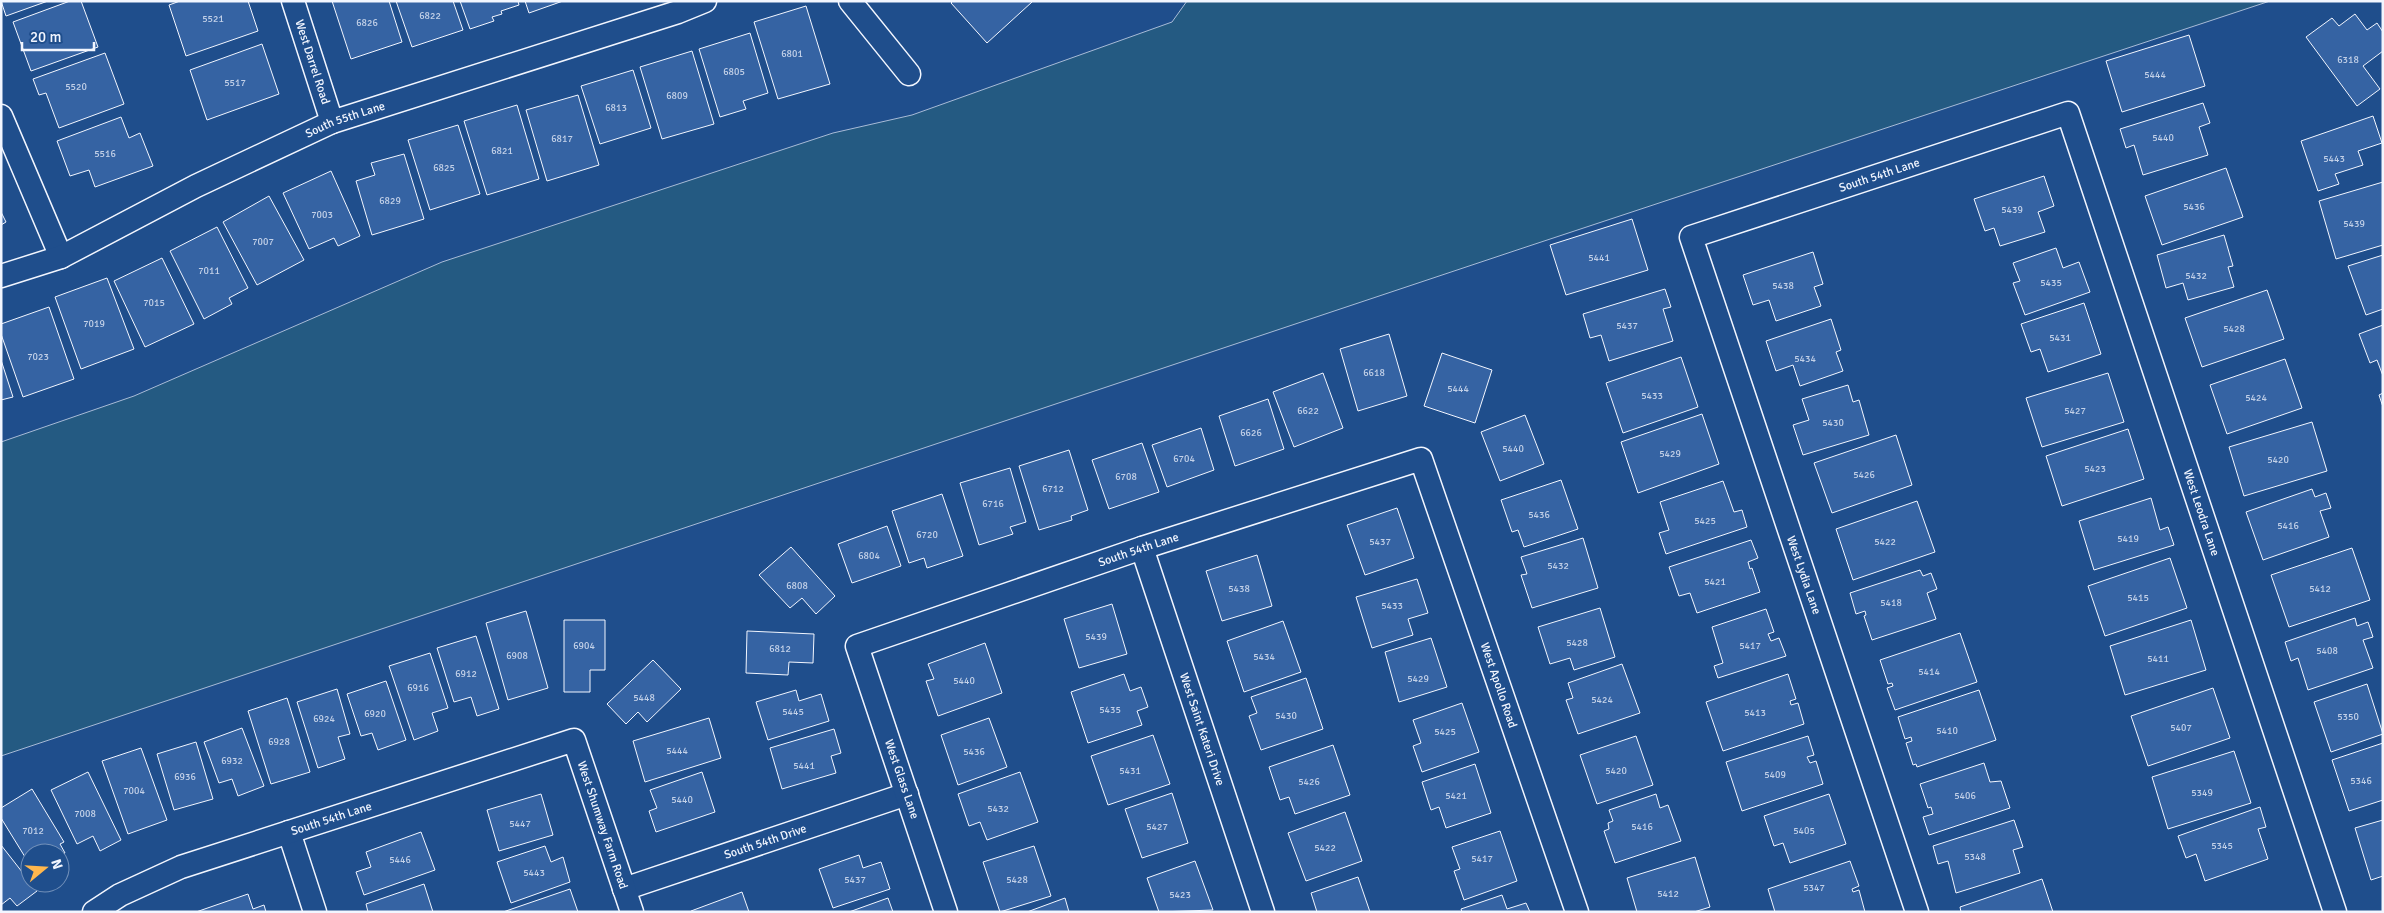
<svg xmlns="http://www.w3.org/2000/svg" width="2384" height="913" font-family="Signika,sans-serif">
<rect width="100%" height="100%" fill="#1f4e8c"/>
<path fill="#245a82" stroke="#a8bbd7" d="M1187,1h1083l-750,248 -1519,507v-314l133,-46 308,-134 391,-129 79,-18 260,-93z"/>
<g fill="#3563a3" stroke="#f2f6ff">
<path d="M1,1h47l-42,15z"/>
<path d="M70,1h11l17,46 -67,24 -18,-49z"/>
<path d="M180,1h68l10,30 -72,25 -17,-51z"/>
<path d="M332,1h57l13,41 -51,17z"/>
<path d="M396,1h57l10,29 -51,17z"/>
<path d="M460,1h58l1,4 -18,6 1,3 -10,3 2,4 -24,8z"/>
<path d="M525,1h38l-34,12z"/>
<path d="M953,1h78l1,1 -45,41 -36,-40z"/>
<path d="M806,6l24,78 -52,15 -24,-77z"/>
<path d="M2355,14l12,16 10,-7 6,9v19l-20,15 17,23 -23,17 -51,-69 26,-19 7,8z"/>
<path d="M750,33l18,60 -25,8 3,8 -26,8 -21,-68z"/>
<path d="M2189,35l16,51 -83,26 -16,-51z"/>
<path d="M262,44l17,50 -72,26 -17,-50z"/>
<path d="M692,51l22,73 -52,15 -22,-72z"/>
<path d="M105,53l19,51 -65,24 -13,-35 -7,2 -6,-16z"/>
<path d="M633,70l18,58 -51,16 -19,-58z"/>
<path d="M578,95l21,70 -52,16 -21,-71z"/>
<path d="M2203,103l7,20 -11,4 9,28 -65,20 -9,-30 -8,3 -6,-19z"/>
<path d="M517,105l22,74 -52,16 -23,-74z"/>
<path d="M2373,116l9,27 -24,8 5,14 -28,9 4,10 -21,7 -17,-50z"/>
<path d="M121,117l8,21 11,-5 13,33 -58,21 -6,-17 -19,6 -13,-35z"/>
<path d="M458,125l22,69 -50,16 -22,-70z"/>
<path d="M404,154l20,65 -52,16 -16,-54 19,-6 -4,-12z"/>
<path d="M2226,168l17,49 -81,28 -17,-49z"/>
<path d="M331,171l29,65 -22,10 -4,-8 -25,11 -26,-56z"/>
<path d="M2044,176l10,30 -16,6 7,20 -45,14 -6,-18 -9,3 -11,-32z"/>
<path d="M2383,182v63l-47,14 -17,-58z"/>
<path d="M269,196l35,64 -47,25 -34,-63z"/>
<path d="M1,212l5,10 -5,3z"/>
<path d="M1632,219l16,51 -82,25 -16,-50z"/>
<path d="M217,227l31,61 -19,10 3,6 -28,15 -34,-68z"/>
<path d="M2224,235l9,31 -5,1 6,20 -46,13 -5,-17 -17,5 -9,-33z"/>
<path d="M2056,248l7,20 16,-6 11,30 -65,23 -12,-32 7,-2 -7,-18z"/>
<path d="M1813,252l10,32 -9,3 7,19 -45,15 -7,-21 -16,5 -10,-30z"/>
<path d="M2383,255v54l-17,6 -18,-49z"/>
<path d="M162,258l32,66 -49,23 -31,-66z"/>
<path d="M107,278l27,71 -53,20 -26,-72z"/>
<path d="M1665,289l6,18 -8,2 10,32 -64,20 -8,-26 -11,3 -7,-24z"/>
<path d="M2267,290l17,49 -82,28 -17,-49z"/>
<path d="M2084,303l17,51 -53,18 -8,-23 -9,3 -10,-28z"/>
<path d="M49,307l25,72 -51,18 -22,-63v-10z"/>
<path d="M1831,319l10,31 -5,2 7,19 -43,15 -7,-21 -17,6 -10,-30z"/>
<path d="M2383,325v51l-6,-16 -7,3 -11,-29z"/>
<path d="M1389,334l18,62 -49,15 -18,-62z"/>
<path d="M1442,353l50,17 -17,53 -51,-17z"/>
<path d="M1681,357l17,50 -75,26 -17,-50z"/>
<path d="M2285,359l17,49 -75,26 -17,-49z"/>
<path d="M1,360l12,37 -12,3z"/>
<path d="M1323,373l20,55 -49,19 -21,-55z"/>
<path d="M2108,373l16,49 -82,25 -16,-49z"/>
<path d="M1848,385l5,17 6,-2 10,35 -66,20 -10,-30 16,-5 -7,-21z"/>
<path d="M2383,393v14l-4,-12z"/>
<path d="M1268,399l16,50 -49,17 -16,-50z"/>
<path d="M1702,414l17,50 -81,29 -17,-51z"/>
<path d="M1525,415l19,49 -44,17 -19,-49z"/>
<path d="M2312,422l15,49 -83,25 -15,-49z"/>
<path d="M1201,428l13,42 -47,17 -15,-42z"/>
<path d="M2128,429l16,50 -82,27 -16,-50z"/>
<path d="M1896,435l16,50 -80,28 -18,-50z"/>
<path d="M1142,443l17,49 -50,17 -17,-49z"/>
<path d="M1069,450l19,60 -17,6 1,4 -33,10 -20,-64z"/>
<path d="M1010,468l16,54 -16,5 3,7 -34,11 -19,-62z"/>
<path d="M1561,480l17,49 -54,18 -6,-17 -6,2 -11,-32z"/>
<path d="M1723,481l11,31 8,-2 5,17 -81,27 -7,-21 10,-3 -9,-28z"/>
<path d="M2312,489l3,8 11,-4 5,15 -11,3 9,26 -66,23 -17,-48z"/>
<path d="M942,494l21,62 -36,12 -3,-10 -15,5 -17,-52z"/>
<path d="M2151,498l9,32 8,-3 6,18 -80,25 -15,-49z"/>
<path d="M1917,501l18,51 -82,28 -17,-51z"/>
<path d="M1397,508l17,50 -49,17 -18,-50z"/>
<path d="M887,526l14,40 -49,17 -14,-39z"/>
<path d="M1583,538l15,50 -66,20 -11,-33 6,-1 -6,-17z"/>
<path d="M1751,540l7,18 -10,4 2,7 2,-1 8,24 -63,21 -7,-20 -11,3 -10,-29z"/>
<path d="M791,547l44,49 -19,18 -14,-16 -12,10 -31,-33z"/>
<path d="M2352,548l18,52 -81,27 -18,-52z"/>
<path d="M1257,555l15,51 -50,15 -16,-50z"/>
<path d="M2170,558l17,50 -82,28 -17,-50z"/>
<path d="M1920,570l3,6 8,-3 6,16 -10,4 9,26 -64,21 -8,-24 2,-1 -1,-4 -9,3 -6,-21z"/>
<path d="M1417,579l11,34 -20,6 5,16 -41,13 -16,-51z"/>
<path d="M1112,604l15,50 -48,14 -15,-49z"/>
<path d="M1600,608l15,49 -41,13 -4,-12 -20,6 -12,-37z"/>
<path d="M1766,609l8,23 -6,2 3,7 8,-3 7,18 -68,22 -4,-12 9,-3 -11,-36z"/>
<path d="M526,611l22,77 -40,12 -22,-77z"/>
<path d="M2355,618l2,8 11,-4 5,15 -10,3 10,28 -65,22 -10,-32 -7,3 -6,-19z"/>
<path d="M564,620h41v50h-15v22h-26z"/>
<path d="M2191,620l15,50 -81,25 -15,-49z"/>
<path d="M1283,621l18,51 -57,20 -17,-51z"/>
<path d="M747,631l67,3 -1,29 -24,-1 -1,13 -42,-2z"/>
<path d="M1960,633l17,49 -82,28 -8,-22 6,-2 -1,-3 -4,1 -8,-24z"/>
<path d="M476,636l23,73 -22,7 -6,-19 -17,5 -17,-54z"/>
<path d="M1431,638l16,49 -48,15 -14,-50z"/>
<path d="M985,643l17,50 -64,23 -12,-35 8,-2 -6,-15z"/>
<path d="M430,653l18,55 -16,5 6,18 -24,9 -25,-74z"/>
<path d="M653,660l28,29 -34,33 -9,-10 -12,12 -19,-20z"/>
<path d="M1622,664l18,49 -62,21 -12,-34 7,-2 -5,-15z"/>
<path d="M1124,674l6,17 11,-4 7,20 -11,4 5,14 -54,18 -17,-51z"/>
<path d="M1788,674l8,25 -6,2 1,4 7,-2 6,21 -81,27 -17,-49z"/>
<path d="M1306,678l17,51 -62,21 -12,-34 8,-3 -6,-16z"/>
<path d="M386,681l20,59 -28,10 -6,-17 -11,3 -14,-42z"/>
<path d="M2367,684l16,50 -52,18 -17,-50z"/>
<path d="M2213,688l17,50 -82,28 -17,-50z"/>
<path d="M337,689l13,45 -12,3 7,22 -27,9 -21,-66z"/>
<path d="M796,690l3,11 22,-7 8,27 -61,19 -12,-38z"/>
<path d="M1979,690l17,50 -79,27 -1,-3 -3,1 -7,-22 6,-2 -1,-4 -6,2 -7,-22z"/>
<path d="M287,698l23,74 -39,12 -23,-73z"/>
<path d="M1462,703l17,49 -57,20 -9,-26 8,-3 -8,-23z"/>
<path d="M709,718l12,40 -76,24 -12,-41z"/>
<path d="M989,718l18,49 -49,18 -17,-50z"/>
<path d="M242,728l22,58 -26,10 -6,-17 -13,4 -15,-41z"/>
<path d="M834,729l7,24 -10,3 5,17 -54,16 -12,-41z"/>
<path d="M1153,735l17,49 -62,21 -17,-49z"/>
<path d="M1636,736l17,49 -56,19 -17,-49z"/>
<path d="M1808,736l6,19 -7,2 3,6 6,-2 7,23 -81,27 -16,-49z"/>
<path d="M196,742l17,57 -39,11 -17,-56z"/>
<path d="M2383,743v57l-34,11 -17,-51z"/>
<path d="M1333,745l17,50 -55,19 -6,-17 -9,3 -11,-33z"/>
<path d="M141,748l26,72 -39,14 -26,-73z"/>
<path d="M2234,751l17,52 -83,26 -16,-52z"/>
<path d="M1984,763l6,19 11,-1 9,27 -81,27 -6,-18 10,-3 -2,-7 -3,1 -8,-24z"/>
<path d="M1475,764l16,49 -45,15 -7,-21 -8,3 -9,-28z"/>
<path d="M88,772l33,68 -21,11 -7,-15 -16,8 -26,-54z"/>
<path d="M702,772l13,40 -59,20 -7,-21 8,-3 -7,-18z"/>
<path d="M1020,772l18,50 -51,18 -7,-18 -11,4 -11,-32z"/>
<path d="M32,789l32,53 -4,2 5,9 -5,3v-3h-30v12l-29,-47v-10z"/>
<path d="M1172,793l16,50 -46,15 -17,-49z"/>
<path d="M541,794l12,41 -54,16 -12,-41z"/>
<path d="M1656,794l4,14 8,-3 13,36 -66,22 -11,-32 5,-2 -1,-6 5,-2 -4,-11z"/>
<path d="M1829,794l17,50 -56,19 -7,-20 -9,3 -10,-30z"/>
<path d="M2260,807l6,20 -8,2 10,30 -63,22 -9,-27 -10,4 -8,-22z"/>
<path d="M1345,812l17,49 -56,20 -18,-48z"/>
<path d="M2014,820l9,27 -10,3 7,23 -64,20 -8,-32 -10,3 -5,-18z"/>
<path d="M2383,820v56l-12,4 -16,-52z"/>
<path d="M1500,831l17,50 -53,19 -10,-29 6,-2 -8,-22z"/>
<path d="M421,832l14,38 -71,25 -8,-23 15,-5 -5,-15z"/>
<path d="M1,845l36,46 -20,15 -7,-8 -9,7z"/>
<path d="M545,846l6,16 12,-5 7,25 -59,21 -14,-41z"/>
<path d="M1034,846l17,50 -51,16 -17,-50z"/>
<path d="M859,855l4,13 18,-6 9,27 -57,19 -14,-39z"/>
<path d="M1695,857l15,50 -16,5h-57l-10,-34z"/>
<path d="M1195,861l18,49 -54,2 -12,-34z"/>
<path d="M1850,861l9,25 -7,3 1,3 6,-2 6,22h-90l-7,-23z"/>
<path d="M1358,877l12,35h-53l-6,-19z"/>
<path d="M2042,879l11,33h-92l-1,-5z"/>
<path d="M424,884l9,28h-65l-2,-8z"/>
<path d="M570,889l8,23h-75z"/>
<path d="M742,892l7,20h-58v-1z"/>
<path d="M248,894l5,15 11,-4 2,7h-70z"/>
<path d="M1502,895l5,14 19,-6 4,9h-68l-1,-3z"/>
<path d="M888,898l5,14h-44z"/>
<path d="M1065,898l4,14h-42z"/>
</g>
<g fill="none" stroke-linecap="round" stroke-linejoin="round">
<defs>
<g id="minor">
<path id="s1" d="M293,1l39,121"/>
<path d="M850,1l59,73"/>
<path d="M1,116l60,141"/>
<path id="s2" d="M1,276l60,-19 135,-71 136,-64 346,-110 27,-11"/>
<path id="s3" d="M1142,548l121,364"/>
<path d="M289,832l26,80"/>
<path id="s4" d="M624,889l283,-95"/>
<path id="s5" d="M94,912l26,-17 61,-28 393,-127 58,172"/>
<path id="s6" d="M946,912l-89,-266 285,-98 279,-89 156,453"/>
<path id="s7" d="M1917,912l-226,-675 377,-124 267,799"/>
</g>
</defs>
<use href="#minor" stroke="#f2f6ff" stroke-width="25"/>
<use href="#minor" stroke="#1f4e8c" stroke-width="22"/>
</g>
<g text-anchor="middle" stroke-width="4" stroke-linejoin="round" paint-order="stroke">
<g font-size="10" fill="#c3d1e8">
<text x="430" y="19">6822</text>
<text x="213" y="22">5521</text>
<text x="367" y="26">6826</text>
<text x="792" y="57">6801</text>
<text x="2348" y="63">6318</text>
<text x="734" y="75">6805</text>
<text x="2155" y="78">5444</text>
<text x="235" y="86">5517</text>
<text x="76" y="90">5520</text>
<text x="677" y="99">6809</text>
<text x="616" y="111">6813</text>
<text x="2163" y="141">5440</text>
<text x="562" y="142">6817</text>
<text x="502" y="154">6821</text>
<text x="105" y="157">5516</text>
<text x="2334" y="162">5443</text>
<text x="444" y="171">6825</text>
<text x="390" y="204">6829</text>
<text x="2194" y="210">5436</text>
<text x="2012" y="213">5439</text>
<text x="322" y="218">7003</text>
<text x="2354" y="227">5439</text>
<text x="263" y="245">7007</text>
<text x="1599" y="261">5441</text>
<text x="209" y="274">7011</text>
<text x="2196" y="279">5432</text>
<text x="2051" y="286">5435</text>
<text x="1783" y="289">5438</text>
<text x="154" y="306">7015</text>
<text x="94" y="327">7019</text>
<text x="1627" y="329">5437</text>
<text x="2234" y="332">5428</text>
<text x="2060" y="341">5431</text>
<text x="38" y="360">7023</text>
<text x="1805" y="362">5434</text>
<text x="1374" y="376">6618</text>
<text x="1458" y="392">5444</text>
<text x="1652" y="399">5433</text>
<text x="2256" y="401">5424</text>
<text x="1308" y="414">6622</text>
<text x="2075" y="414">5427</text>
<text x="1833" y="426">5430</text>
<text x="1251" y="436">6626</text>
<text x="1513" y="452">5440</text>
<text x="1670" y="457">5429</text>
<text x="1184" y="462">6704</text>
<text x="2278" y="463">5420</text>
<text x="2095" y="472">5423</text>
<text x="1864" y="478">5426</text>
<text x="1126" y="480">6708</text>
<text x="1053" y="492">6712</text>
<text x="993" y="507">6716</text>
<text x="1539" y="518">5436</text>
<text x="1705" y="524">5425</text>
<text x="2288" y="529">5416</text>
<text x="927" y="538">6720</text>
<text x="2128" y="542">5419</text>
<text x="1380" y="545">5437</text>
<text x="1885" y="545">5422</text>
<text x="869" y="559">6804</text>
<text x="1558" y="569">5432</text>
<text x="1715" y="585">5421</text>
<text x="797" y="589">6808</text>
<text x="1239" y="592">5438</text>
<text x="2320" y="592">5412</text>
<text x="2138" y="601">5415</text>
<text x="1891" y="606">5418</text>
<text x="1392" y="609">5433</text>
<text x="1096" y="640">5439</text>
<text x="1577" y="646">5428</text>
<text x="584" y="649">6904</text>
<text x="1750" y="649">5417</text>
<text x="780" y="652">6812</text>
<text x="2327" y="654">5408</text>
<text x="517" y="659">6908</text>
<text x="1264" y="660">5434</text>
<text x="2158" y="662">5411</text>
<text x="1929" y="675">5414</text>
<text x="466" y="677">6912</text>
<text x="1418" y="682">5429</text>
<text x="964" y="684">5440</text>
<text x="418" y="691">6916</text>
<text x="644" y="701">5448</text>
<text x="1602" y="703">5424</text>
<text x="1110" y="713">5435</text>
<text x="793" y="715">5445</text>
<text x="1755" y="716">5413</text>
<text x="375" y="717">6920</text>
<text x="1286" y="719">5430</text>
<text x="2348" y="720">5350</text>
<text x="324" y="722">6924</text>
<text x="2181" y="731">5407</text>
<text x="1947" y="734">5410</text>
<text x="1445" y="735">5425</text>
<text x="279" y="745">6928</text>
<text x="677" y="754">5444</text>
<text x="974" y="755">5436</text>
<text x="232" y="764">6932</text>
<text x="804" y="769">5441</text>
<text x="1130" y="774">5431</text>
<text x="1616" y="774">5420</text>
<text x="1775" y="778">5409</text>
<text x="185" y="780">6936</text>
<text x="2361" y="784">5346</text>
<text x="1309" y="785">5426</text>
<text x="134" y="794">7004</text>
<text x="2202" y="796">5349</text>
<text x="1456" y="799">5421</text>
<text x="1965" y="799">5406</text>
<text x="682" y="803">5440</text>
<text x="998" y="812">5432</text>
<text x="85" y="817">7008</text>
<text x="520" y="827">5447</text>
<text x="1157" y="830">5427</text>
<text x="1642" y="830">5416</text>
<text x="33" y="834">7012</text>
<text x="1804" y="834">5405</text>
<text x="2222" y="849">5345</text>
<text x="1325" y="851">5422</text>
<text x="1975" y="860">5348</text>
<text x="1482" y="862">5417</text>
<text x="400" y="863">5446</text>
<text x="534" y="876">5443</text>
<text x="855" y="883">5437</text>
<text x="1017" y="883">5428</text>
<text x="1814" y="891">5347</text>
<text x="1668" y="897">5412</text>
<text x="1180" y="898">5423</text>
</g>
<g font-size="12" fill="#f2f6ff" stroke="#1f4e8c">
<text dy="4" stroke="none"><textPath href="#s1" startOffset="64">West Darrel Road</textPath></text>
<text dy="4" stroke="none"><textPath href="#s2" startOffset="379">South 55th Lane</textPath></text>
<text dy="4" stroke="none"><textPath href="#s7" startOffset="910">South 54th Lane</textPath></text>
<text dy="4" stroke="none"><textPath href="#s7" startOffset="1530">West Leodra Lane</textPath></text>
<text dy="4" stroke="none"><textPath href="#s6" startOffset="578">South 54th Lane</textPath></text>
<text transform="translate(1804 575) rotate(71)" y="4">West Lydia Lane</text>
<text dy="4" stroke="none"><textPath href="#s6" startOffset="1114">West Apollo Road</textPath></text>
<text dy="4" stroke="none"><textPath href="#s3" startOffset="191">West Saint Kateri Drive</textPath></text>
<text transform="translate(902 779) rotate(71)" y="4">West Glass Lane</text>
<text dy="4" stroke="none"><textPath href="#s5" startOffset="256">South 54th Lane</textPath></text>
<text dy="4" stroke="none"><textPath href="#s5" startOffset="601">West Shumway Farm Road</textPath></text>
<text dy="4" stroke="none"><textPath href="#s4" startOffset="149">South 54th Drive</textPath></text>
</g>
</g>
<rect width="2384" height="913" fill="none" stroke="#f2f6ff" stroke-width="5"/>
<g transform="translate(45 868) rotate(72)"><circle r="24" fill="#1f4e8c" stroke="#7391ba"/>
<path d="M0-4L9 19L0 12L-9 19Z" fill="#ffb74d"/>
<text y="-8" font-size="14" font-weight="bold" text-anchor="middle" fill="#f2f6ff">N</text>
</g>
<path d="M22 42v8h72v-8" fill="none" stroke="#f2f6ff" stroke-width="2.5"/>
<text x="30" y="42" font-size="15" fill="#f2f6ff" stroke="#1f4e8c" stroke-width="4" paint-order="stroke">20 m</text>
</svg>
